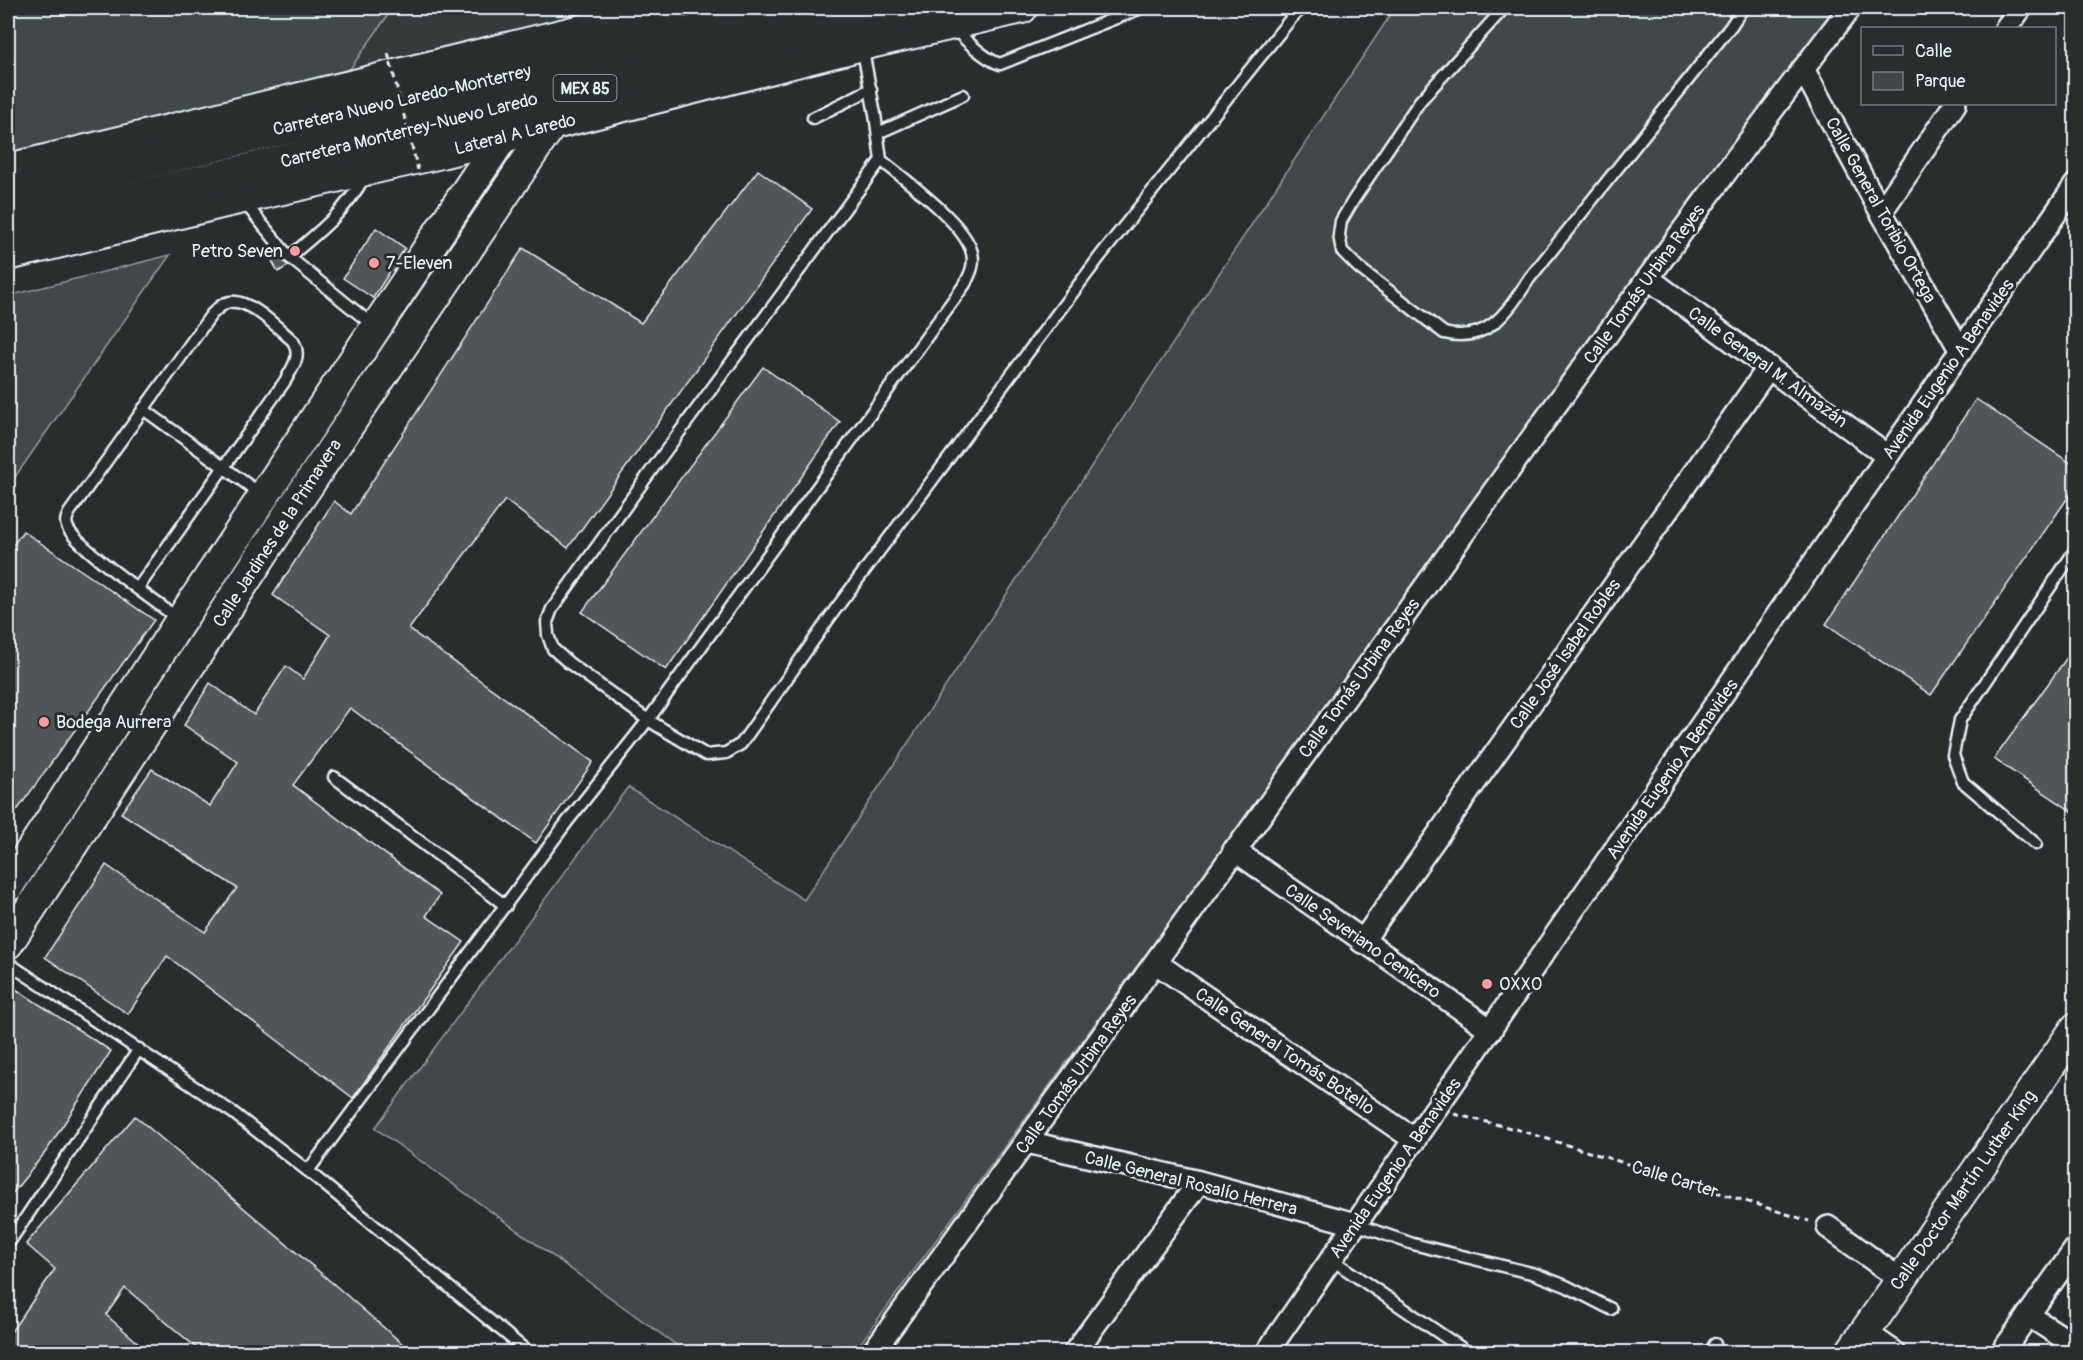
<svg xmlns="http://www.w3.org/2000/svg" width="2083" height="1360" font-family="Pangolin,sans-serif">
<rect width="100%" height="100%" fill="#2a2d2e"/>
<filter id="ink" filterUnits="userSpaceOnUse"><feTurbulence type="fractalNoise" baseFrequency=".0167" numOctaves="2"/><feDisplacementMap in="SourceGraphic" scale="12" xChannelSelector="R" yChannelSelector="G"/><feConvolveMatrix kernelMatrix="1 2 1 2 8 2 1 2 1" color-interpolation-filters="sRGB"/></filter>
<g filter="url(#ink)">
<path fill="#363a3b" d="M393,8h207l-250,61z"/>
<g fill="#424648" stroke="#959ca0" stroke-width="1.5">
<path d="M8,8h385l-43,61 -342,86z"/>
<path d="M1395,8h445l-986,1344h-168l-311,-224 253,-341 176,113z"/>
<path d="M170,255l-162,232v-191z"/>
</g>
<g fill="#535759" stroke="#e8f1f8" stroke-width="1.5">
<path d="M758,170l54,39 -244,339 -63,-48 -96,129 184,133 -57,81 -186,-135 -57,77 147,110 -14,21 38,26 -111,156 -186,-142 -39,58 -83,-57 61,-92 99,67 32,-44 -116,-75 31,-44 58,37 28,-44 -54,-37 26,-42 44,32 32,-49 17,13 27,-44 -57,-40 61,-94 17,13 172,-266 118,75z"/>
<path d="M376,228l29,20 -32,50 -30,-20z"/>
<path d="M275,251l13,15 -10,6 -9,-17z"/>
<path d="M763,367l77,55 -174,248 -84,-58z"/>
<path d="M1976,399l100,68v19l-145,209 -105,-71z"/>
<path d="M23,531l131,89 -146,203v-271z"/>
<path d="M2076,645v169l-82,-55z"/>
<path d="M8,984l103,67 -64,99 -39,49z"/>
<path d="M135,1116l201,170 77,67h-210l-78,-65 -19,27 44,38h-142v-17l47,-67 -29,-25z"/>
</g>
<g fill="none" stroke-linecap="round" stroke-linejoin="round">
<defs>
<g id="lane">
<path d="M946,8c1,5 2,13 6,17 9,12 34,35 48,39l141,-56"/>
<path d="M1504,8l-84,93 -66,98 -13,22 -2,14 3,16 17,17 85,65c44,11 64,-22 85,-54l202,-253 12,-18"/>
<path d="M862,46l13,68 6,46c24,20 84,63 91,93 3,12 -2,21 -7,31l-317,436 -79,-57 -16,-14 -5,-14 -1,-13 5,-13 104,-145 225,-304"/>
<path d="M813,118l58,-29"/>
<path d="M878,133l85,-38"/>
<path d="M244,202l45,55c28,-23 58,-47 75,-80"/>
<path d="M289,257l86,70"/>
<path d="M143,409l119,86"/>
<path d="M138,588l147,-207c8,-14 17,-25 8,-40 -14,-12 -44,-43 -63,-39 -8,1 -14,8 -19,13l-142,198c-2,4 -4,8 -2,13 5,18 93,79 113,94"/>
<path d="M334,777l172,129"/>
<path d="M2036,844l-73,-62 -10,-27 7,-35 116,-171"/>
<path d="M8,963l224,149 76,59 220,181"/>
<path d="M308,1171l259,-349 81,-102 58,35 20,-2 15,-9 94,-134 266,-355 192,-239 10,-8"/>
<path d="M1355,1224l58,20 122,30 31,12 45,23"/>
<path d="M8,1244l131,-195"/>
<path d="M1331,1259l136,93"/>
<path d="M1710,1352l5,-8"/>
</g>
<g id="street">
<path d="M2006,28l15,-20"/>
<path d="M1803,69l78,143 80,139"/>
<path d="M1881,212l74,-108"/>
<path d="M1648,278l239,178"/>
<path d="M1234,850l257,180"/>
<path d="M1362,942l407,-575"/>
<path d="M1156,963l259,177"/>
<path d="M1027,1142l172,40 156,42"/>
<path d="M1828,1227l73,53"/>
<path d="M2028,1315l48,31"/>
<path d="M1865,1332l29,20"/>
<path d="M873,1352c222,-303 439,-610 659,-914 105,-145 209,-289 318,-430"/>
<path d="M1075,1352l124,-170"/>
<path d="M1267,1352l809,-1168"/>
<path d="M2002,1352l74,-104"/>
</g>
<g id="secondary">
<path d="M8,169l664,-161"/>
<path d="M8,255l213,-52 220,-50 421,-108 160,-37"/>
<path d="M8,886l173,-266 321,-482"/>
<path d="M8,943l280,-428 263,-390"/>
<path d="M1851,1352l225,-324"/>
</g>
<g id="highway">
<path d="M8,196l242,-60 547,-128"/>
<path d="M8,229l908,-221"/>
</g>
</defs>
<use href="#lane" stroke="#e8f1f8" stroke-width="15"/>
<use href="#street" stroke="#e8f1f8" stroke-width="26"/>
<use href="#secondary" stroke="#e8f1f8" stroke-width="34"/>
<use href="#highway" stroke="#e8f1f8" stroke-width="38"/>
<path stroke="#e8f1f8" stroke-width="3" stroke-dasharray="6 4.5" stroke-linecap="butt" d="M1454,1114l65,16 290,91"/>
<use href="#lane" stroke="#2a2d2e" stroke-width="10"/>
<use href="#street" stroke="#2a2d2e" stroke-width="21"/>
<use href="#secondary" stroke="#2a2d2e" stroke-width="30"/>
<use href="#highway" stroke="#2a2d2e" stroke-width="33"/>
<path stroke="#e8f1f8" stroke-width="3" stroke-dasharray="6 4.5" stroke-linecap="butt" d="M388,53l30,117"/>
</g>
</g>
<g fill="#ff9aa2" stroke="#2a2d2e" stroke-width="2">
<circle cx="295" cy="251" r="6"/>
<circle cx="374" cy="263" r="6"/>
<circle cx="44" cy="722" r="6"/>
<circle cx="1487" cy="984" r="6"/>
</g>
<g text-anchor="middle" stroke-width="6" stroke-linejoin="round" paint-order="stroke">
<rect fill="#2a2d2e" stroke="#afb6bb" stroke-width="1.5" x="553.5" y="75" width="63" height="26" rx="4.5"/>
<g font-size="16" font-weight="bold" fill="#e8f1f8">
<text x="585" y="94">MEX 85</text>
</g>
<g font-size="18" fill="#e8f1f8" stroke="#2a2d2e">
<text transform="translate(402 100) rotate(-13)" y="6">Carretera Nuevo Laredo-Monterrey</text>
<text transform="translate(409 130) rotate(-14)" y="6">Carretera Monterrey-Nuevo Laredo</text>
<text transform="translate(515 134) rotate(-14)" y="6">Lateral A Laredo</text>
<text transform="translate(1881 210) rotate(61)" y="6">Calle General Toribio Ortega</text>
<text transform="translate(1644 284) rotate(-54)" y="6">Calle Tomás Urbina Reyes</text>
<text transform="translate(1768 367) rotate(36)" y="6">Calle General M. Almazán</text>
<text transform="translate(1948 369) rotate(-55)" y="6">Avenida Eugenio A Benavides</text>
<text transform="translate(277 533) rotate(-57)" y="6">Calle Jardines de la Primavera</text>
<text transform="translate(1565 654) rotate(-55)" y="6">Calle José Isabel Robles</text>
<text transform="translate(1359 678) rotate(-54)" y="6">Calle Tomás Urbina Reyes</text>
<text transform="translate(1672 769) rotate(-55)" y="6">Avenida Eugenio A Benavides</text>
<text transform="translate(1363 941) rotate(35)" y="6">Calle Severiano Cenicero</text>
<text transform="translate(1285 1051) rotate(34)" y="6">Calle General Tomás Botello</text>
<text transform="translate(1076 1074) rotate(-54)" y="6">Calle Tomás Urbina Reyes</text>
<text transform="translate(1395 1168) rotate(-55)" y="6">Avenida Eugenio A Benavides</text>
<text transform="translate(1675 1179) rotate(17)" y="6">Calle Carter</text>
<text transform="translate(1191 1183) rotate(14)" y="6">Calle General Rosalío Herrera</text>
<text transform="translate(1963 1190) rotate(-55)" y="6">Calle Doctor Martín Luther King</text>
</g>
<g font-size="18" fill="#e8f1f8" stroke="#2a2d2e" text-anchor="start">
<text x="283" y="257" text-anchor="end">Petro Seven</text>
<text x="386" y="269">7-Eleven</text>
<text x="56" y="728">Bodega Aurrera</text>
<text x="1499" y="990">OXXO</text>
</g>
</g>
<rect width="2083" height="1360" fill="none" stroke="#2a2d2e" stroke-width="30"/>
<rect x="15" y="15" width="2053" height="1330" fill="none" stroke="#e8f1f8" stroke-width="2" filter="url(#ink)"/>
<rect x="1861" y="27" width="195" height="78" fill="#2a2d2e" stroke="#767b7f" stroke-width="1.5"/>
<rect x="1873" y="46" width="30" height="9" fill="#2a2d2e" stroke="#767b7f" stroke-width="1.5"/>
<text x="1915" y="57" font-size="18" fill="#e8f1f8">Calle</text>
<rect x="1873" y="72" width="30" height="18" fill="#424648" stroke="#767b7f" stroke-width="1.5"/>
<text x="1915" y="87" font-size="18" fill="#e8f1f8">Parque</text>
</svg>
